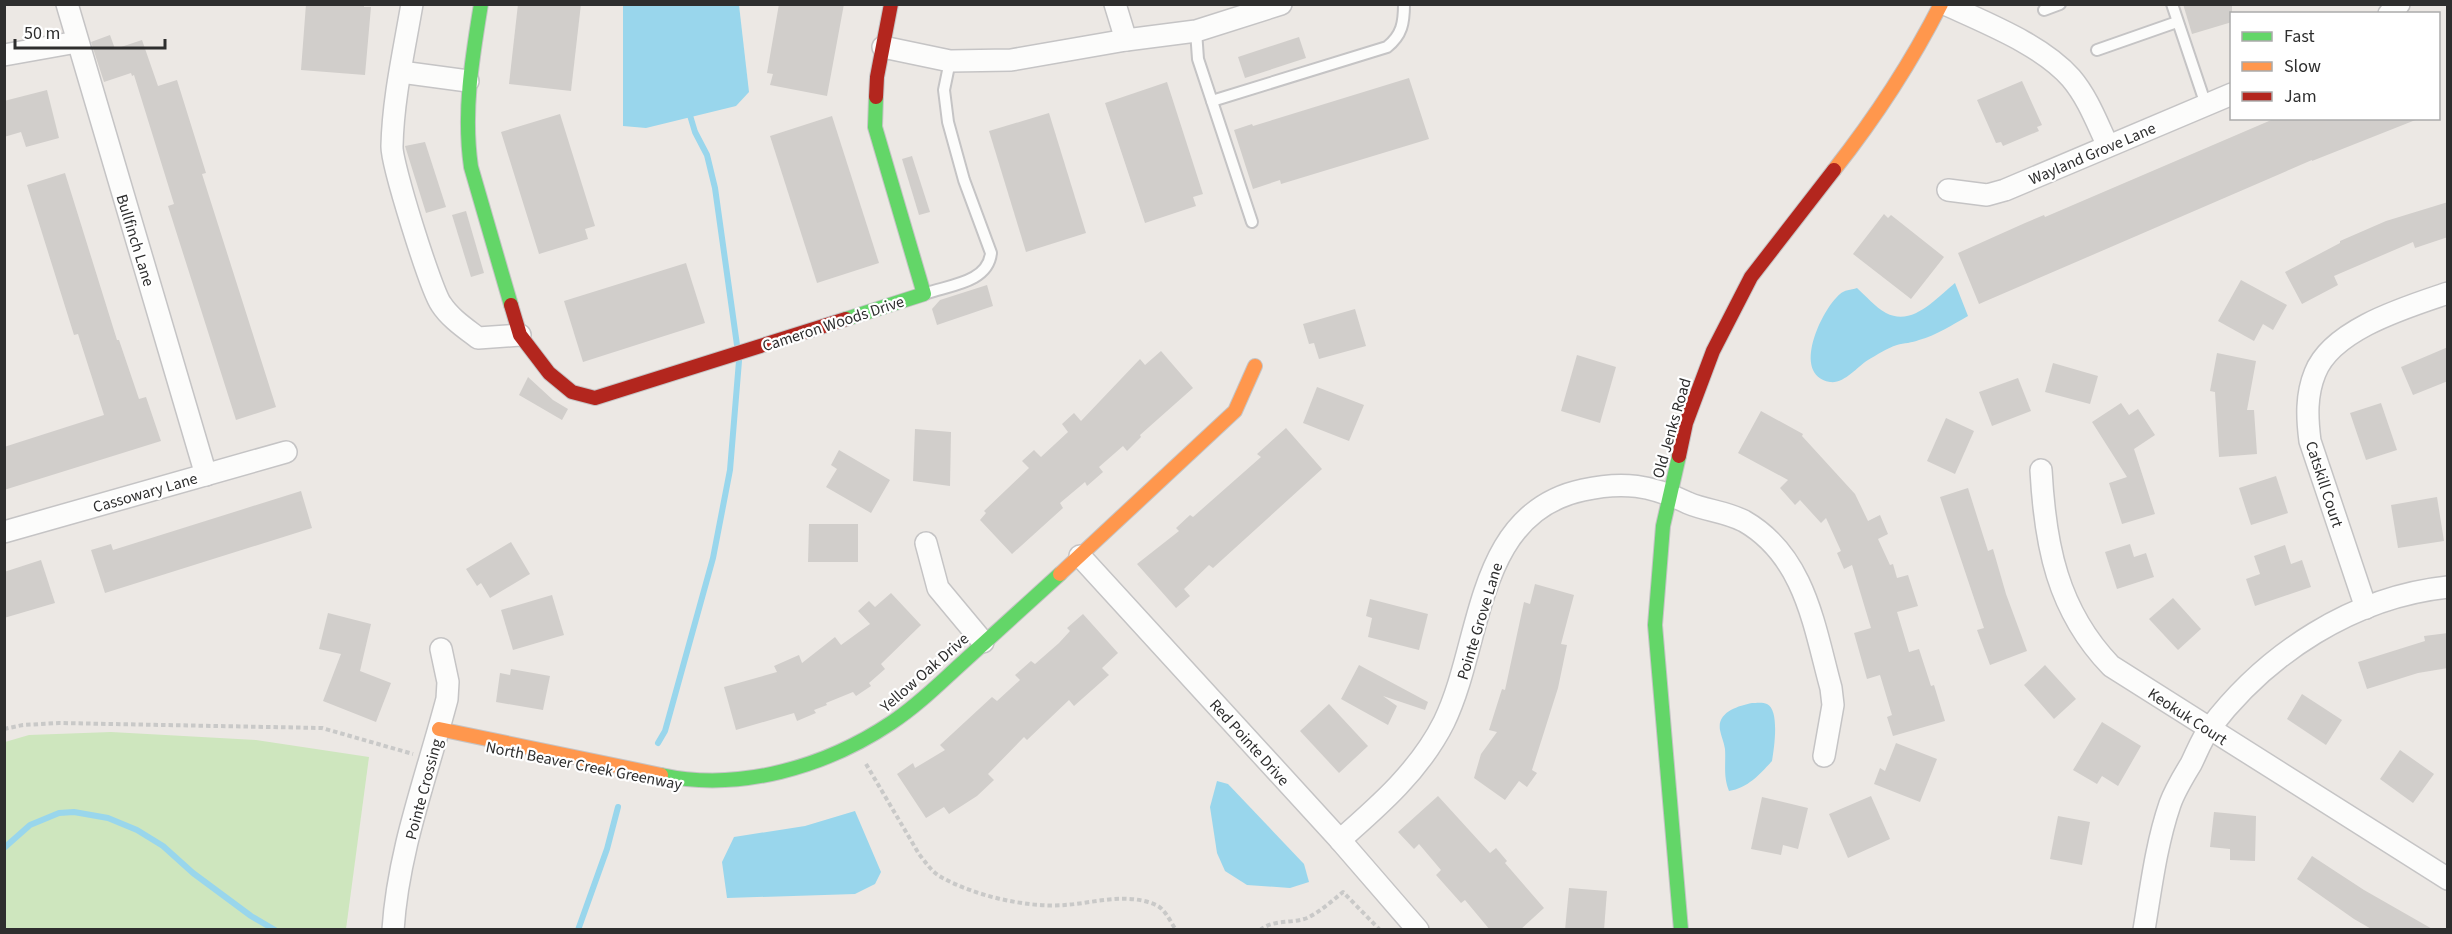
<svg xmlns="http://www.w3.org/2000/svg" width="2452" height="934" font-family="'Source Sans 3',sans-serif">
<rect width="100%" height="100%" fill="#ece8e4"/>
<path fill="#cee6be" d="M111,732l145,8 113,17 -23,172h-341v-187l24,-7z"/>
<g fill="#99d6ec">
<path d="M623,5h116l10,87 -13,14 -90,22 -23,-2z"/>
<path d="M1955,283l13,33c-16,9 -31,19 -49,24 -7,3 -15,3 -22,5 -10,3 -20,10 -29,15 -11,7 -24,24 -38,22 -40,-7 -8,-73 10,-88 4,-4 11,-4 17,-6 9,8 18,19 29,25 27,14 50,-15 69,-30z"/>
<path d="M1752,703c4,0 11,-1 15,1 13,6 7,45 5,57 -12,13 -24,27 -43,30 -6,-15 -3,-27 -4,-42 -1,-7 -4,-13 -5,-19 -3,-18 18,-24 32,-27z"/>
<path d="M1217,781l11,3 76,80 5,18 -19,6 -43,-3 -22,-14 -8,-18 -7,-46z"/>
<path d="M855,811l26,61 -6,12 -20,10 -128,4 -5,-36 12,-25 71,-11z"/>
</g>
<g fill="none" stroke-linecap="round" stroke-linejoin="round">
<g stroke="#99d6ec" stroke-width="6">
<path d="M689,112l6,20 12,23 8,33 22,157"/>
<path d="M658,743l7,-12 48,-173 17,-88 9,-109"/>
<path d="M4,848l26,-23 29,-12 15,-1 34,6 29,12 26,16 30,27 58,43 24,14"/>
<path d="M578,930l29,-81 11,-42"/>
</g>
</g>
<g fill="#d1cecb">
<path d="M306,4h58v3h7l-6,68 -64,-5z"/>
<path d="M518,4h63l-10,87 -62,-7z"/>
<path d="M779,4h65l-17,92 -57,-11 3,-11 -6,-1z"/>
<path d="M2183,4h49v18l-40,12z"/>
<path d="M110,35l5,14 27,-9 16,46 19,-6 29,93 -4,1 74,233 -40,13 -68,-214 6,-2 -40,-129 -2,1 -1,-3 -27,9 -13,-40z"/>
<path d="M1299,37l7,21 -61,20 -7,-21z"/>
<path d="M1409,78l20,61 -148,45 -1,-4 -27,9 -19,-59 18,-6 1,2z"/>
<path d="M2022,81l20,44 -5,2 2,4 -36,15 -2,-4 -5,1 -19,-43z"/>
<path d="M1167,82l36,112 -10,3 3,9 -51,17 -40,-120z"/>
<path d="M47,90l12,48 -33,9 -5,-15 -17,5v-36z"/>
<path d="M1049,113l37,120 -60,19 -37,-121z"/>
<path d="M560,114l35,112 -10,3 3,10 -49,15 -38,-122z"/>
<path d="M832,116l47,147 -62,20 -47,-147z"/>
<path d="M2276,118l142,1 -106,42v-1l-333,144 -21,-51 67,-30 19,-8 1,2z"/>
<path d="M425,142l21,65 -20,6 -21,-67z"/>
<path d="M912,156l18,56 -11,3 -17,-56z"/>
<path d="M65,173l52,167h2l20,59 7,-2 15,44 -157,49v-43l100,-32 -26,-81 -4,1 -47,-150z"/>
<path d="M2448,202v35l-33,11 -2,-6 -79,34 4,9 -36,19 -17,-32 55,-29v-2l46,-20z"/>
<path d="M466,211l18,62 -13,4 -19,-62z"/>
<path d="M1884,214l4,4 3,-3 53,42 -33,42 -58,-45z"/>
<path d="M686,263l19,60 -122,39 -19,-61z"/>
<path d="M2241,280l46,25 -14,25 -10,-6 -9,17 -36,-20z"/>
<path d="M987,285l6,21 -56,19 -5,-16 8,-9z"/>
<path d="M1355,309l11,37 -47,13 -5,-16 -5,1 -6,-20z"/>
<path d="M2448,347v34l-35,14 -12,-28z"/>
<path d="M1161,351l32,37 -53,47 1,2 -14,14 -4,-5 -24,21 4,5 -16,14 -2,-4 -25,21 3,5 -51,46 -32,-34 6,-7 -2,-2 45,-43 -7,-7 12,-11 7,7 27,-25 -6,-8 12,-11 7,8 59,-62 5,6z"/>
<path d="M2217,353l39,8 -9,49h7l3,44 -38,3 -4,-65 -5,-1z"/>
<path d="M1577,355l39,12 -16,56 -39,-12z"/>
<path d="M2053,363l45,13 -8,28 -45,-12z"/>
<path d="M528,377l25,23 15,9 -6,11 -43,-25z"/>
<path d="M2018,378l13,33 -39,15 -13,-34z"/>
<path d="M1317,387l47,18 -15,36 -46,-18z"/>
<path d="M2121,403l8,12 9,-6 17,26 -21,14 21,65 -33,10 -13,-41 18,-6 -35,-55z"/>
<path d="M2381,403l16,47 -31,10 -16,-47z"/>
<path d="M1761,411l42,23 -1,2 53,58 13,27 12,-6 8,19 -10,5 12,26 3,-1 4,14 11,-3 10,31 -21,6 12,40 10,-3 12,37 3,-1 11,36 -52,15 -6,-19 5,-2 -12,-40 -13,4 -13,-46 17,-5 -19,-63 -8,4 -7,-16 4,-2 -15,-33 -5,5 -21,-23 -5,5 -15,-17 8,-8 -50,-27z"/>
<path d="M1946,418l28,13 -19,43 -28,-13z"/>
<path d="M1286,428l36,41 -109,99 -4,-3 -25,24 6,7 -14,12 -39,-44 42,-33 -3,-3 14,-13 3,2 68,-60 -4,-3z"/>
<path d="M915,429l36,3 -1,54 -37,-5z"/>
<path d="M839,450l51,30 -19,33 -45,-26 11,-18 -6,-4z"/>
<path d="M2276,476l12,37 -37,12 -12,-37z"/>
<path d="M1968,488l20,63 5,-2 13,45 21,57 -37,14 -13,-35 7,-2 -44,-131z"/>
<path d="M301,491l11,37 -207,65 -14,-43 20,-6 2,6z"/>
<path d="M2437,497l7,44 -46,7 -7,-43z"/>
<path d="M809,524h49v38h-50z"/>
<path d="M511,542l19,32 -40,24 -9,-15 -4,3 -11,-17z"/>
<path d="M2130,544l4,13 12,-4 8,24 -37,12 -12,-37z"/>
<path d="M2285,545l6,19 11,-4 9,27 -56,19 -9,-27 14,-5 -6,-18z"/>
<path d="M41,560l14,43 -51,15v-46z"/>
<path d="M1535,584l39,11 -13,49 6,1 -9,43 -26,82 5,3 -10,14 -8,-6 -14,19 -31,-22 7,-24 16,-22 -8,-2 13,-41 3,1 19,-88 6,2z"/>
<path d="M891,593l30,32 -40,39 4,5 -16,14 2,3 -15,10 -3,-4 -27,11 1,2 -13,5 2,3 -19,8 -3,-8 -58,17 -12,-43 53,-15 -3,-6 25,-11 3,8 33,-26 6,8 29,-21 -12,-13 11,-10 6,6z"/>
<path d="M552,595l12,40 -51,15 -12,-40z"/>
<path d="M2173,598l28,31 -23,21 -29,-31z"/>
<path d="M1370,599l58,15 -9,36 -51,-13 4,-19 -6,-2z"/>
<path d="M328,613l43,11 -11,47 31,12 -15,39 -53,-21 18,-47 -22,-5z"/>
<path d="M1083,614l35,39 -16,15 7,7 -35,31 -5,-6 -42,40 -3,-3 -36,37 6,6 -17,16 -28,18 -5,-7 -18,11 -29,-44 16,-11 2,5 30,-18 -5,-5 52,-48 5,4 23,-21 -5,-5 16,-14 4,3 24,-21 11,-12 -3,-3z"/>
<path d="M2448,633v35l-30,5 -51,16 -9,-27 67,-21 -1,-5z"/>
<path d="M1359,665l69,37 -3,8 -42,-14 14,10 -9,19 -47,-26z"/>
<path d="M2045,665l31,34 -22,20 -30,-34z"/>
<path d="M511,669l39,7 -7,34 -47,-8 4,-29 10,2z"/>
<path d="M2302,694l40,26 -16,25 -39,-26z"/>
<path d="M1329,704l39,42 -29,27 -39,-42z"/>
<path d="M2102,722l39,24 -23,40 -16,-10 -5,8 -24,-14z"/>
<path d="M1896,743l41,16 -17,43 -46,-18 6,-16 5,3z"/>
<path d="M2400,750l34,24 -21,29 -33,-24z"/>
<path d="M1438,796l52,57 6,-5 11,13 -2,2 39,45 -24,22h-30l-25,-30 -4,3 -25,-28 5,-5 -22,-26 -5,5 -16,-17z"/>
<path d="M1871,796l19,43 -42,19 -19,-44z"/>
<path d="M1762,797l46,11 -10,41 -15,-4 -2,10 -30,-6z"/>
<path d="M2214,812l42,4 -1,45 -25,-1v-11l-20,-2z"/>
<path d="M2058,816l32,6 -8,43 -32,-6z"/>
<path d="M2312,856l52,34 70,40h-61l-19,-11 -57,-40z"/>
<path d="M1569,888l38,3 -3,39h-39z"/>
</g>
<g fill="none" stroke-linecap="round" stroke-linejoin="round">
<defs>
<g id="lane">
<path d="M2172,4l34,101"/>
<path d="M2044,10l16,-6"/>
<path d="M1196,31l2,28 54,163"/>
<path d="M2097,50l80,-28"/>
<path d="M1212,101l175,-54c15,-12 17,-24 17,-43"/>
<path d="M927,293c24,-8 61,-11 64,-40l-27,-73 -16,-58 -4,-32 6,-29"/>
</g>
<g id="street">
<path d="M67,4l139,471"/>
<path d="M412,4c-8,47 -19,95 -20,142 -1,17 39,144 49,158 9,14 24,24 37,34l42,-3"/>
<path d="M1115,4l11,36"/>
<path d="M1945,4c40,19 96,40 126,74 17,20 26,45 37,68"/>
<path d="M2389,14l10,-10"/>
<path d="M883,47l67,14 61,-1 115,-20 70,-9 85,-27"/>
<path d="M4,55l73,-13"/>
<path d="M401,72l67,9"/>
<path d="M1948,190l39,5 18,-5 227,-96"/>
<path d="M2041,470c4,74 16,140 70,196l337,213"/>
<path d="M4,532l282,-80"/>
<path d="M926,543l12,45 45,54"/>
<path d="M1080,556l260,284 78,90"/>
<path d="M2366,608l-56,-167c-3,-23 -4,-46 5,-68 17,-44 92,-66 133,-80"/>
<path d="M1340,840c40,-35 80,-70 104,-118 39,-80 30,-209 139,-232 40,-9 68,-5 105,13 19,8 36,8 56,18 61,35 70,105 87,167l2,17 -9,51"/>
<path d="M393,930c5,-79 34,-155 54,-231l1,-17 -7,-33"/>
<path d="M2144,930c7,-42 12,-85 26,-126 5,-14 13,-27 21,-40 6,-12 11,-26 19,-36 57,-75 143,-131 238,-141"/>
</g>
<g id="fast">
<path d="M481,4c-9,55 -18,108 -10,163l40,138"/>
<path d="M846,319l78,-25 -49,-167 1,-30"/>
<path d="M1679,456l-16,70 -8,99 26,305"/>
<path d="M661,775c78,17 164,-8 230,-52 26,-17 48,-39 70,-59 33,-30 66,-60 99,-90"/>
</g>
<g id="slow">
<path d="M1834,170c41,-52 77,-107 107,-166"/>
<path d="M1060,574l175,-163 20,-45"/>
<path d="M439,729l222,46"/>
</g>
<g id="jam">
<path d="M876,97l1,-20 14,-73"/>
<path d="M511,305l9,30 29,38 23,19 23,6 251,-79"/>
<path d="M1679,456l7,-33 27,-72 38,-74 83,-107"/>
</g>
</defs>
<use href="#lane" stroke="#c5c4c5" stroke-width="14"/>
<use href="#street" stroke="#c5c4c5" stroke-width="24"/>
<use href="#fast" stroke="#c5c4c5" stroke-width="16"/>
<use href="#slow" stroke="#c5c4c5" stroke-width="16"/>
<use href="#jam" stroke="#c5c4c5" stroke-width="16"/>
<g stroke="#c9c9c8" stroke-width="4" stroke-dasharray="4.5 3" stroke-linecap="butt">
<path d="M4,729l19,-4 36,-2 263,5 91,26"/>
<path d="M866,764l53,90c7,9 13,18 22,23 34,19 86,31 124,28 29,-2 62,-13 91,0 9,4 14,16 20,25"/>
<path d="M1260,930c14,-11 31,-6 47,-12 13,-6 25,-17 36,-26l37,38"/>
</g>
<use href="#lane" stroke="#fcfcfb" stroke-width="10"/>
<use href="#street" stroke="#fcfcfb" stroke-width="21"/>
<use href="#fast" stroke="#63d668" stroke-width="14"/>
<use href="#slow" stroke="#ff974d" stroke-width="14"/>
<use href="#jam" stroke="#b3261e" stroke-width="14"/>
</g>
<g text-anchor="middle" stroke-width="4.5" stroke-linejoin="round" paint-order="stroke">
<g font-size="16" fill="#2e2e2e" stroke="#fff">
<text transform="translate(2092 153) rotate(-23)" y="6">Wayland Grove Lane</text>
<text transform="translate(136 240) rotate(73)" y="6">Bullfinch Lane</text>
<text transform="translate(833 323) rotate(-18)" y="6">Cameron Woods Drive</text>
<text transform="translate(1671 428) rotate(-74)" y="6">Old Jenks Road</text>
<text transform="translate(2325 484) rotate(72)" y="6">Catskill Court</text>
<text transform="translate(145 492) rotate(-16)" y="6">Cassowary Lane</text>
<text transform="translate(1479 621) rotate(-73)" y="6">Pointe Grove Lane</text>
<text transform="translate(924 672) rotate(-41)" y="6">Yellow Oak Drive</text>
<text transform="translate(2188 716) rotate(33)" y="6">Keokuk Court</text>
<text transform="translate(1250 742) rotate(48)" y="6">Red Pointe Drive</text>
<text transform="translate(584 765) rotate(11)" y="6">North Beaver Creek Greenway</text>
<text transform="translate(423 789) rotate(-75)" y="6">Pointe Crossing</text>
</g>
</g>
<rect width="2452" height="934" fill="none" stroke="#2e2e2e" stroke-width="12"/>
<rect x="2230" y="12" width="210" height="108" fill="#ffffff" stroke="#ababab" stroke-width="1.5"/>
<rect x="2242" y="32" width="30" height="9" fill="#63d668" stroke="#ababab" stroke-width="1.5"/>
<text x="2284" y="42" font-size="18" fill="#2e2e2e">Fast</text>
<rect x="2242" y="62" width="30" height="9" fill="#ff974d" stroke="#ababab" stroke-width="1.5"/>
<text x="2284" y="72" font-size="18" fill="#2e2e2e">Slow</text>
<rect x="2242" y="92" width="30" height="9" fill="#b3261e" stroke="#ababab" stroke-width="1.5"/>
<text x="2284" y="102" font-size="18" fill="#2e2e2e">Jam</text>
<path d="M15 39v9h150v-9" fill="none" stroke="#2e2e2e" stroke-width="3"/>
<text x="24" y="39" font-size="18" fill="#2e2e2e" stroke="#ffffff" stroke-width="4.5" paint-order="stroke">50 m</text>
</svg>
